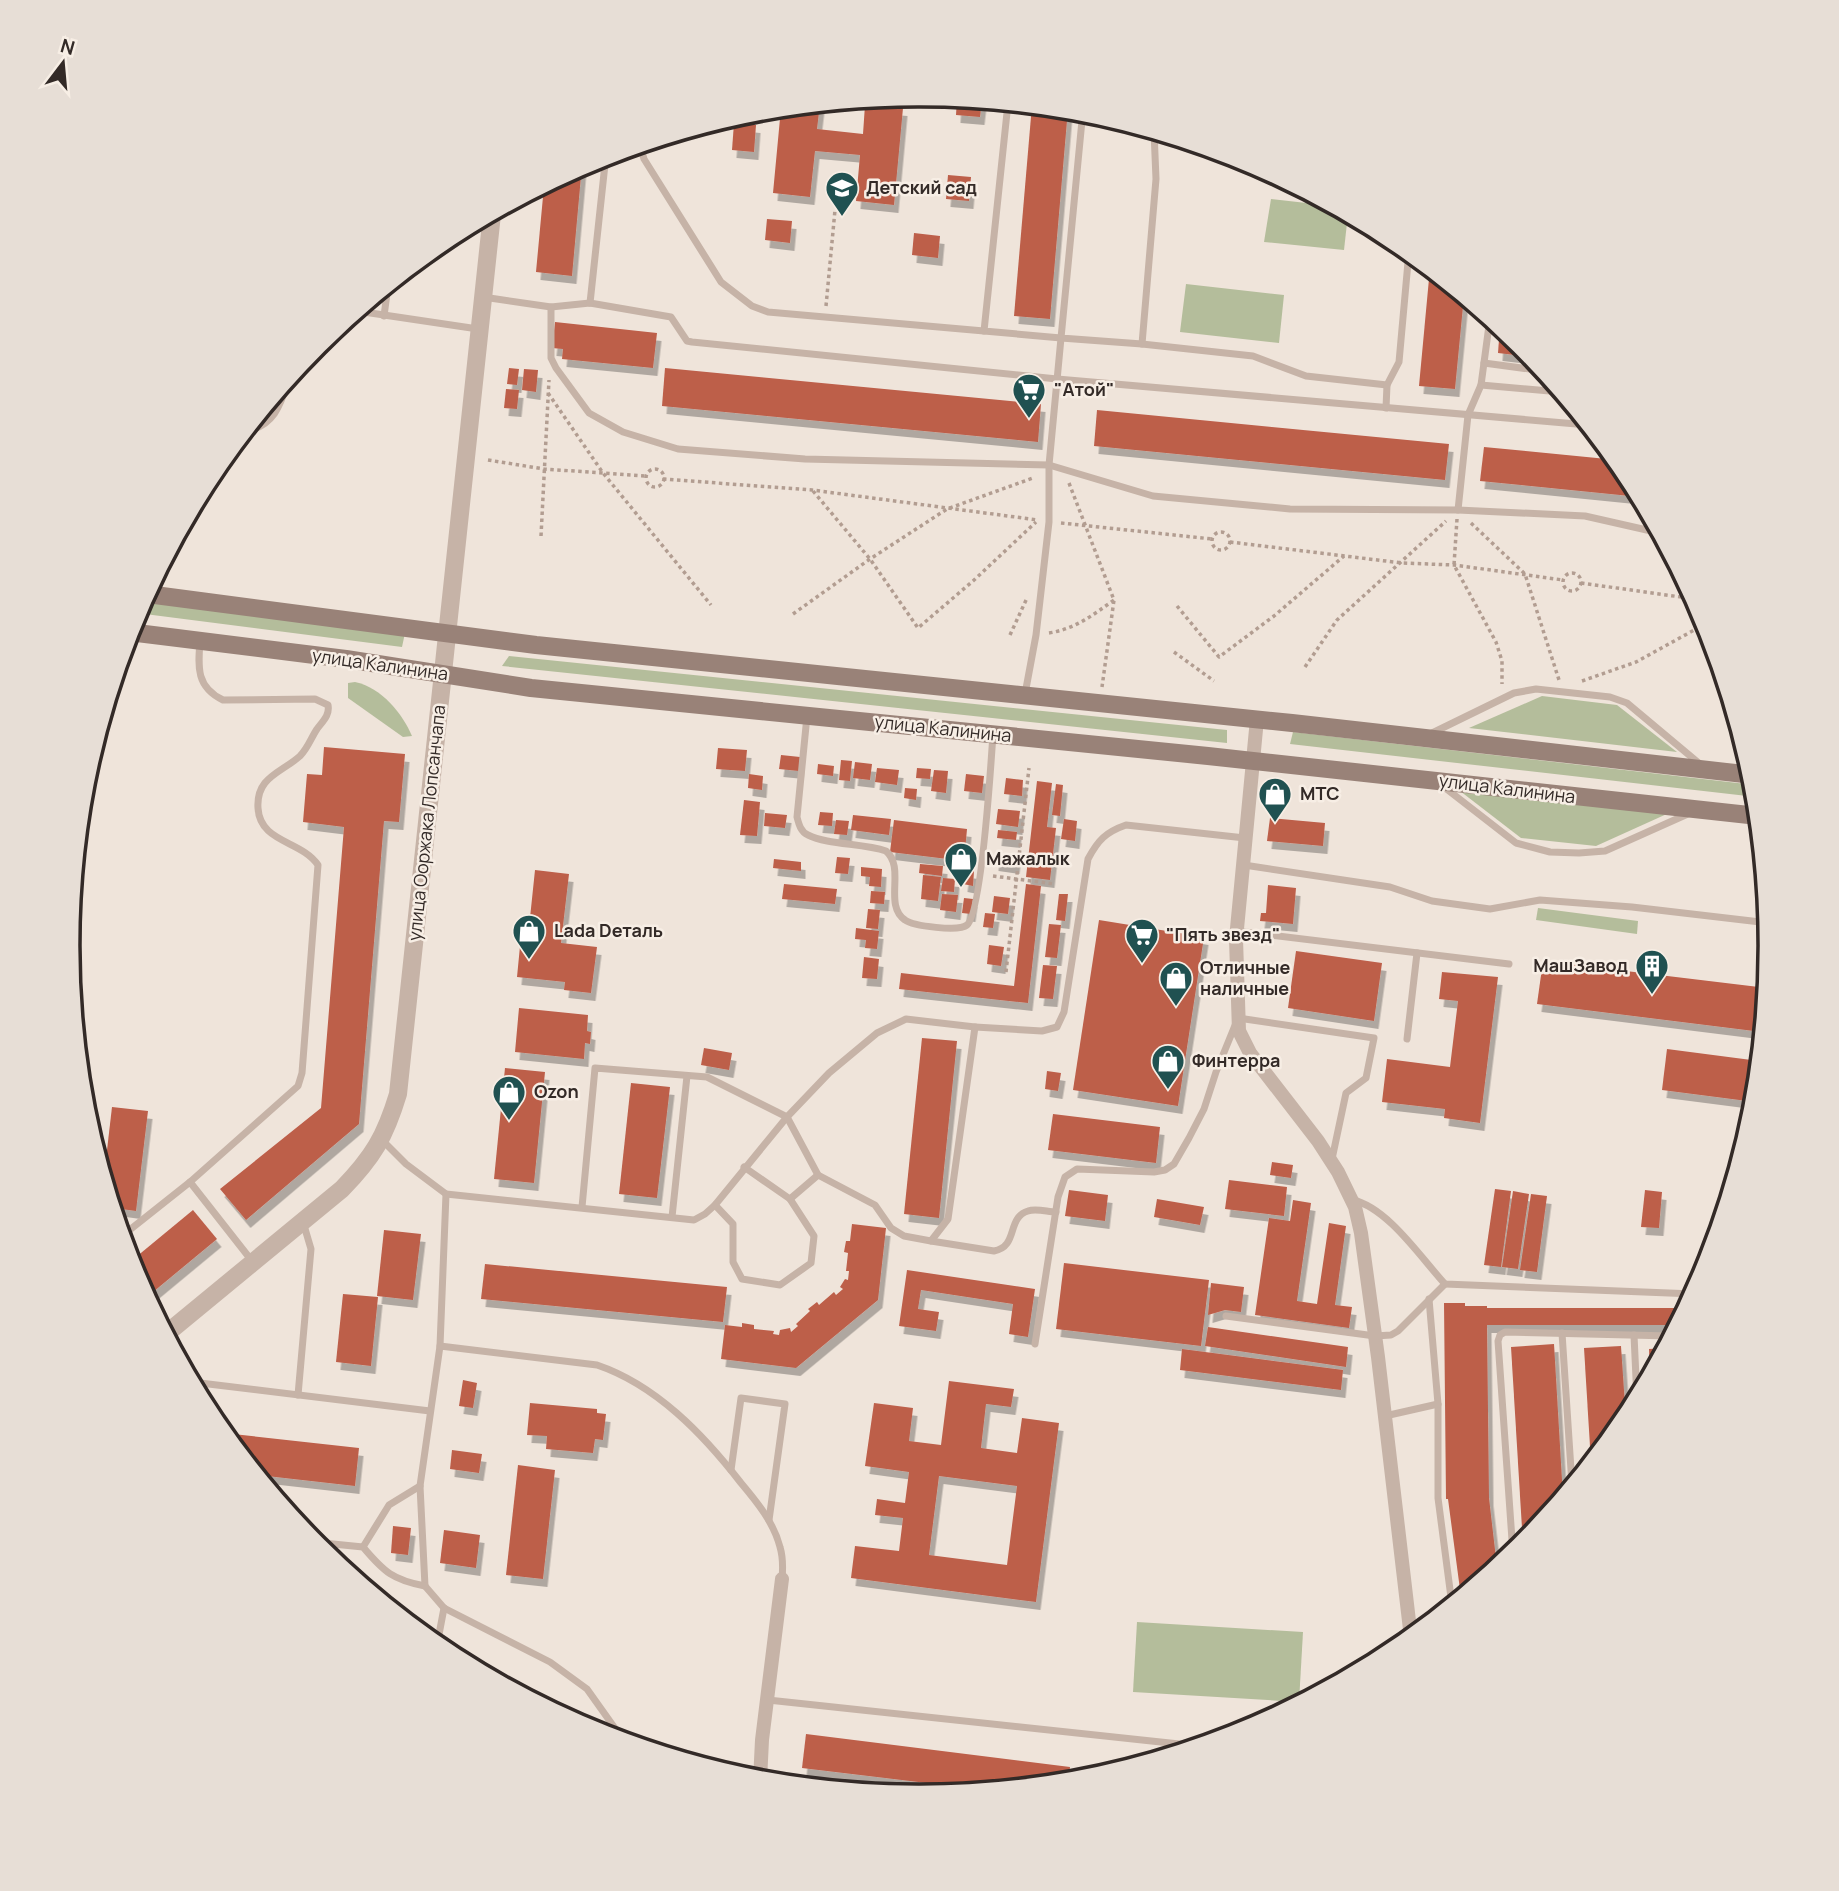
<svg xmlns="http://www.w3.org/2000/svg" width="1839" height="1891" font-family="Manrope,sans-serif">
<defs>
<filter id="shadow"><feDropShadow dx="4.5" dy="8" stdDeviation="0" flood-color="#0004"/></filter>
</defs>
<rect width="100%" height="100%" fill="#efe4da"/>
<g fill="#b4bd9b">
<path d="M1271,199l62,7 15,8 -4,36 -80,-8z"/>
<path d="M1186,284l98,11 -5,48 -99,-11z"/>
<path d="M143,600l262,33 -3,14 -265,-34z"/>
<path d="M509,656l718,74v13l-725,-77z"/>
<path d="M355,682c27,6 47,31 57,54l-9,1 -55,-39v-15z"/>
<path d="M1542,696l75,9 60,47 -208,-24z"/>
<path d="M1293,732l462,53 1,12 -466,-53z"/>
<path d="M1460,791l209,22 -73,33 -75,-8z"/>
<path d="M1538,908l100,13 -1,13 -101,-14z"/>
<path d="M1137,1622l166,10 -4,70 -166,-10z"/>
</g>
<g fill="#bd5e4a" fill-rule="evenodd" filter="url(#shadow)">
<path d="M957,98l25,2 -2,17 -24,-2z"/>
<path d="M820,104l-3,25 46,5 2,-29 38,3 -9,97 -38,-4 4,-46 -45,-4 -5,46 -37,-4 8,-85z"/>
<path d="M1032,105l36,4 -18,210 -36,-3z"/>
<path d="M734,123l22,2 -2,27 -22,-2z"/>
<path d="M582,165l-10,111 -36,-4 8,-86z"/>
<path d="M948,175l23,2 -2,24 -23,-2z"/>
<path d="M767,219l25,2 -2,22 -25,-3z"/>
<path d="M914,233l26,3 -2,22 -26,-3z"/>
<path d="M1430,268l34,28 -9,93 -36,-3z"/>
<path d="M555,322l102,11 -4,35 -91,-9 1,-10 -11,-1z"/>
<path d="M1500,326l22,18 10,13 -34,-4z"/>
<path d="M509,368l10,1 -2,16 -10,-1z"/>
<path d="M665,368l376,36 -3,38 -376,-36z"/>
<path d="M524,369l14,1 -2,22 -14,-2z"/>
<path d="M506,389l13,1 -2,19 -13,-1z"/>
<path d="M1097,410l352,34 -4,36 -351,-34z"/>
<path d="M1484,447l133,13 11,13 12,24 -160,-16z"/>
<path d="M324,747l81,7 -6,68 -15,-1 -25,303 -113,96 -26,-31 101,-81 23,-281 -41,-5 4,-48 15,1z"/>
<path d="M718,748l29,2 -2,21 -29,-2z"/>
<path d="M781,755l19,2 -1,14 -20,-2z"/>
<path d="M841,760l11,1 -2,20 -11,-1z"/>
<path d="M855,762l17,2 -2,16 -17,-2z"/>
<path d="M818,764l16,2 -1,10 -16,-2z"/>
<path d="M877,768l22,2 -2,15 -22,-3z"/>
<path d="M917,768l14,1 -1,10 -14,-1z"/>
<path d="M934,770l14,1 -2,22 -15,-2z"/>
<path d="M749,774l14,2 -1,14 -14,-2z"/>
<path d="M966,774l18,2 -2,17 -18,-2z"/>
<path d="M1006,778l17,2 -1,16 -18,-2z"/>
<path d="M1037,781l15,2 -5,44 9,1 -6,52 -24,-3z"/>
<path d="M1056,784l7,1 -3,31 -8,-1z"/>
<path d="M905,788l12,1 -1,11 -12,-2z"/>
<path d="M744,800l16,2 -3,34 -17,-1z"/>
<path d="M998,809l22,2 -2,16 -22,-3z"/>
<path d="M820,812l13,1 -1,13 -14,-1z"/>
<path d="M765,813l22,2 -2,13 -21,-2z"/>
<path d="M853,815l38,4 -2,16 -38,-5z"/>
<path d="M1270,818l55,5 -2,23 -56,-5z"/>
<path d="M1064,819l13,2 -2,20 -14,-2z"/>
<path d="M836,820l13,1 -2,14 -13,-1z"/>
<path d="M894,820l73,9 -3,32 -74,-9z"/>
<path d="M998,830l19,2 -1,8 -19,-2z"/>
<path d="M995,855l21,3 -1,8 -21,-3z"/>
<path d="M837,857l13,1 -2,16 -13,-1z"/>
<path d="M774,859l27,3v9l-28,-3z"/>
<path d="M920,864l23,2 -1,10 -23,-3z"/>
<path d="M861,867l21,2 -1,18 -12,-1 1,-9 -9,-1z"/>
<path d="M535,870l34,4 -8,69 36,4 -6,46 -27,-3 1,-8 -48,-5 4,-41 7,1z"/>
<path d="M965,870l9,1 -1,15 -10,-2z"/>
<path d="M923,875l18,2 -3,24 -17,-2z"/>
<path d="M943,878l12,1 -1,13 -13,-1z"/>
<path d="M784,884l53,5 -2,15 -53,-5z"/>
<path d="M1026,884l15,2 -13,117 -129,-14 2,-16 113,13z"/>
<path d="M1268,885l28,3 -3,36 -33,-3 1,-8h5z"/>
<path d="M871,891l14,1 -1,12 -14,-1z"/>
<path d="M942,894l16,1 -2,17 -16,-2z"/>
<path d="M1059,894h9l-3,27 -9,-1z"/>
<path d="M994,896l16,2 -2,16 -16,-2z"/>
<path d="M964,898l9,1 -2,15 -9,-1z"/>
<path d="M868,909l12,1 -2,19 -12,-1z"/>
<path d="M985,913l10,1 -2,14 -10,-1z"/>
<path d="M1099,920l105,17 -26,169 -105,-16z"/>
<path d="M1049,924l12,1 -4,33 -12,-1z"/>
<path d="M856,928l23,3 -2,18 -12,-1 1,-8 -11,-1z"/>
<path d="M989,945l15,2 -3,19 -14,-2z"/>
<path d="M1296,951l86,12 -8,58 -86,-13z"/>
<path d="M864,957l15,2 -2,20 -15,-1z"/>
<path d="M1543,961l224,27 -5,44 -225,-28z"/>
<path d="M1043,965l14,1 -4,33 -14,-1z"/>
<path d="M1442,972l56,5 -18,146 -36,-5 1,-9 -63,-7 5,-43 63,8 8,-66 -19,-2z"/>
<path d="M519,1008l69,7 -1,16 4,1 -1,12 -5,-1 -1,16 -69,-7z"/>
<path d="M922,1038l35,3 -18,177 -35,-4z"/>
<path d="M704,1048l28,5 -3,17 -28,-5z"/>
<path d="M1667,1049l92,12 -4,41 -93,-12z"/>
<path d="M505,1068l40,4 -11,111 -40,-4z"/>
<path d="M1047,1071l14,2 -3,18 -13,-2z"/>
<path d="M631,1083l39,4 -13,111 -38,-4z"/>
<path d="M112,1107l36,4 -12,100 -22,-3 -10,-32z"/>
<path d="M1053,1114l107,13 -4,36 -108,-13z"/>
<path d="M1272,1162l21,3 -2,13 -21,-3z"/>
<path d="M1229,1180l58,7 -3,29 -59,-7z"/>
<path d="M1495,1189l16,2 -10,76 -17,-2z"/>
<path d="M1069,1190l39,5 -3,26 -40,-5z"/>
<path d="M1645,1190l17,2 -3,36 -18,-1z"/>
<path d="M1513,1191l16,3 -11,75 -16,-2z"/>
<path d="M1531,1194l16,2 -10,76 -17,-2z"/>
<path d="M1157,1199l47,8 -4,18 -46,-8z"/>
<path d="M1293,1200l18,3 -14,98 20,3 12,-81 17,3 -11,79 17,2 -3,21 -94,-13 14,-97 21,3z"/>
<path d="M193,1210l24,29 -70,58 -17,-35z"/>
<path d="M852,1224l34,4 -8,72 -82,68 -75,-9 4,-34 17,2v-4l12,2v4l20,2 -1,3 6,1 1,-5 10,-2 1,4 7,-6 -2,-2 14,-13 -2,-2 9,-7 2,3 15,-13 2,3 7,-6 -3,-2 5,-8 3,1 1,-9h-3l2,-18 -4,-1 2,-11h4z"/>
<path d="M384,1230l37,4 -8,66 -36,-4z"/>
<path d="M1064,1263l145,17 -8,66 -145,-17z"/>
<path d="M485,1264l242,23 -4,35 -242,-23z"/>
<path d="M907,1270l128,19 -7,48 -19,-3 4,-30 -92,-14 -3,19 21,3 -3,19 -37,-5z"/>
<path d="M1211,1283l33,4 -3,25 -16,-2 -17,5z"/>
<path d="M343,1294l35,3 -7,69 -35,-4z"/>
<path d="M1444,1303h21v3h22v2h200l-10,17h-190l2,173 8,69 -36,30 -13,-98h-2z"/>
<path d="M1208,1327l140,20 -2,20 -141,-21z"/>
<path d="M1554,1344l9,153 -40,48 -12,-198z"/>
<path d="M1621,1346l5,74 -35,43 -7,-115z"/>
<path d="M1665,1348l-8,15 -7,13 -1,-27z"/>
<path d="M1182,1349l161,21 -2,20 -161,-20z"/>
<path d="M463,1380l14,3 -4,25 -14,-2z"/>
<path d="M949,1381l65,8 -3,18 -25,-3 -5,44 36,5 5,-35 37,5 -23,179 -185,-24 4,-32 44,5 4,-33 -28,-3 2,-16 28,4 4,-31 -44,-6 9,-63 39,5 -4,33 32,4zM939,1476l78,10 -10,79 -78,-10z"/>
<path d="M530,1403l67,6v4l9,1 -3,26 -8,-1 -2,14 -47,-4 1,-13 -20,-1z"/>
<path d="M224,1433l135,15 -4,38 -97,-11z"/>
<path d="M452,1450l30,4 -3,19 -29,-4z"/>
<path d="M518,1465l37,5 -12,109 -37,-4z"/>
<path d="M393,1526l18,2 -3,27 -17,-2z"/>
<path d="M444,1530l36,5 -4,33 -36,-5z"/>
<path d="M470,1666l26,3 -2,10 -6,-3z"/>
<path d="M806,1734l264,33 -2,15 -83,8 -183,-22z"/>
</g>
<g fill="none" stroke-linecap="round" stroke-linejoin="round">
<g stroke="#b29d91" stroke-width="3.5" stroke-dasharray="3.5 3.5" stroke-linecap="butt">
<path d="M826,306l9,-96"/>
<path d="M548,393l55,80 108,132"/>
<path d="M488,460l56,9 102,7"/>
<circle cx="655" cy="478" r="9"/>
<path d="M663,479l149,11 226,30"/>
<path d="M1069,483l45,117 -12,87"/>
<path d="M813,491l57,68 48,69 55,-47 63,-59"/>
<path d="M1457,519l-3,46 42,77 6,19v23"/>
<path d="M1061,523l151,16"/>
<path d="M1471,523l54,51 34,106"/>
<circle cx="1221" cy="541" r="9"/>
<path d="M541,536l8,-156"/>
<path d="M1230,542l172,21 52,2 109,15"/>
<circle cx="1572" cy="582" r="9"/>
<path d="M1581,583l114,16"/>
<path d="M1177,606l42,51 55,-41 70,-60"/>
<path d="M793,614l77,-55 77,-50 86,-31"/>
<path d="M1049,633c26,-4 44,-18 65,-33"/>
<path d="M1010,635l17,-37"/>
<path d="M1174,652l40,29"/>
<path d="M1305,667l32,-47 109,-99"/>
<path d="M1582,681l54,-19 71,-39"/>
<path d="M993,876l62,8"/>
<path d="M1006,972l23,-204"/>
</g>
<g stroke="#c6b3a7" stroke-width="7">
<path d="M1008,103l-24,228 77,7 -12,127v57l-13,113 -11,59"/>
<path d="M1083,110l-22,228 81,6 111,12 53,20 81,9"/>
<path d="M640,145l4,14 77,123 31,24 16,6 216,19"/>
<path d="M483,297l68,10 39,-4 81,14 16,24 5,1 365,37 531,46"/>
<path d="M590,303l16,-148"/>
<path d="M551,307v51l5,10 33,45 34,19 55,17 127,10 244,6 104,31 137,13 168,1 127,6 75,17"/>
<path d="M357,311l121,18"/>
<path d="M384,316l4,-30"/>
<path d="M1142,344l14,-165 -2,-48"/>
<path d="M1484,363l60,8"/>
<path d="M1481,385l9,-67"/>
<path d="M1386,408l1,-23 12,-23 10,-111"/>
<path d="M246,431c29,-5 35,-28 43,-52"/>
<path d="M1458,510l10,-95 13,-30 80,7"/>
<path d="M807,716l-10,101c2,8 4,15 11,18 20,10 55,8 78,16 20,17 -3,54 19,69 8,6 54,12 62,5 15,-12 24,-163 26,-191"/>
<path d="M1428,735l86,-42 22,-4 74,8 17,6 74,62"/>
<path d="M1444,787l72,56 34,9 29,1 26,-2 85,-38"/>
<path d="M1244,865l146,22 42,14 58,8 50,-9 92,7 137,16"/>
<path d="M1237,931l272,33"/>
<path d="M1407,1039l10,-86"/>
<path d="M382,1140l24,24 40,30 248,26 11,-6 10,-9 72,-88 42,-44 48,-40 29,-14 69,8"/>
<path d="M190,1182l62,79"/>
<path d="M446,1194l-6,152 -20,140 5,100 19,22 106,54 37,27 37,52"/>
<path d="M790,1199l28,-24"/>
<path d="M1353,1200c35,8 68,58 92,84l249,10"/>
<path d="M715,1205l18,19v38l9,17 38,6 31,-22 3,-27 -24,-37 -46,-32"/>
<path d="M582,1207l13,-139 112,9 80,40 31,58 57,30 16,23 13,8 27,5 17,-22 27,-192 67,4 15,-4 7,-15 24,-153c10,-19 18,-27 38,-34l119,13"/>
<path d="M672,1217l15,-141"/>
<path d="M122,1236l68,-54 108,-96 4,-13 16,-208c-17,-25 -58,-22 -60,-57 -2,-31 23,-35 42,-52 8,-8 11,-18 17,-27 6,-8 13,-14 11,-24l-13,-6 -92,1c-27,-13 -25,-33 -23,-59"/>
<path d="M931,1241l63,10c25,-5 12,-33 34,-40 8,-3 20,1 28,1"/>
<path d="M1429,1299l9,105v94l14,107"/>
<path d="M1226,1316l149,20 16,-1 7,-4 47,-47"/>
<path d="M1562,1333l10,152"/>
<path d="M1634,1335l3,65"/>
<path d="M1035,1344l23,-147 7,-20 12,-8 77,3 11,-2 9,-6 15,-26 15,-29 12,-37 22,-54 136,20 -8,40 -20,15 -14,66"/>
<path d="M440,1346l157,19c59,20 106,69 144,118 16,19 33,40 39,64 3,10 3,21 2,32"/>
<path d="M192,1382l238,29"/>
<path d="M298,1395l13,-146 -8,-27"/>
<path d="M1385,1416l53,-12"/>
<path d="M731,1470l10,-72 44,6 -16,116"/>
<path d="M313,1542l50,5c21,25 30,33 62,39"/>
<path d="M363,1547l26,-42 31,-19"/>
<path d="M1513,1554l-15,-213 2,-6 5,-3 166,4"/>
<path d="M437,1645l7,-37"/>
<path d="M768,1700l430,46"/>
</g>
<g stroke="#c6b3a7" stroke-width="14">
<path d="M1257,719l-21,220 3,92 11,22 68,88 20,31 17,35 6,26 17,124 33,281"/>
<path d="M760,1781l2,-41 20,-161"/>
</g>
<path stroke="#c6b3a7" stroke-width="18" d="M166,1334l176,-145c31,-32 43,-52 56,-95l94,-880"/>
<g stroke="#998278" stroke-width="18">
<path d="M147,594l389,51 756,78 461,52"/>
<path d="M129,632l217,27 185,29 677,68 550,60"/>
</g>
</g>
<defs>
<symbol id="school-pin" viewBox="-11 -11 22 30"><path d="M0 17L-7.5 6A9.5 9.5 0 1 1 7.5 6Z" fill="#205151" stroke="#f7eee5"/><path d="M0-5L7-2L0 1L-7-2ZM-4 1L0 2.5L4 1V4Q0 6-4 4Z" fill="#fff"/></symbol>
<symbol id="supermarket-pin" viewBox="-11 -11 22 30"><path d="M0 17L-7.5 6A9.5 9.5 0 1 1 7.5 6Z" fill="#205151" stroke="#f7eee5"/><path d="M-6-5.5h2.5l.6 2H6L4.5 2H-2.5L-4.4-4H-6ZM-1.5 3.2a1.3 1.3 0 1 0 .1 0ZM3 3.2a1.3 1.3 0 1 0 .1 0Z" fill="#fff"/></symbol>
<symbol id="shop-pin" viewBox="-11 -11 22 30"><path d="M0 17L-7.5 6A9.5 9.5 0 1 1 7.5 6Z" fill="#205151" stroke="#f7eee5"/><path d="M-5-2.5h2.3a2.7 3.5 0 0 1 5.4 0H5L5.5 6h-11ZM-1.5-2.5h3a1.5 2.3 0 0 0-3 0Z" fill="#fff"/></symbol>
<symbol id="building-pin" viewBox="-11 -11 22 30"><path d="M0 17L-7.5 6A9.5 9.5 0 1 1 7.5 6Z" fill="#205151" stroke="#f7eee5"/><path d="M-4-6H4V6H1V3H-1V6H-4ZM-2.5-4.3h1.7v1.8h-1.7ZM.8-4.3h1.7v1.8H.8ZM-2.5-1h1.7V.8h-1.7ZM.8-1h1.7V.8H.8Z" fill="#fff"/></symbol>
</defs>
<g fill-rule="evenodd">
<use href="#school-pin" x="823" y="169" width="38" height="52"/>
<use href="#supermarket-pin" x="1010" y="371" width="38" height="52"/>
<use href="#shop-pin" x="1256" y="775" width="38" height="52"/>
<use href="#shop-pin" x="942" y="840" width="38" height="52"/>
<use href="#shop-pin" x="510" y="912" width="38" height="52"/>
<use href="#supermarket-pin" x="1123" y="916" width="38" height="52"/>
<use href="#building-pin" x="1633" y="947" width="38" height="52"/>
<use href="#shop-pin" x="1157" y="959" width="38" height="52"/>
<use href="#shop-pin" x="1149" y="1042" width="38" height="52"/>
<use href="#shop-pin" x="490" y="1073" width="38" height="52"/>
</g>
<g text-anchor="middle" stroke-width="5" stroke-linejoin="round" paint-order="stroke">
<g font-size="18" font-weight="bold" fill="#332a27" stroke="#f7eee5" text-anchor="start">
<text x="866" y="194">Детский сад</text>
<text x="1054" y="396">"Атой"</text>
<text x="1300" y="800">МТС</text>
<text x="986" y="865">Мажалык</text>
<text x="554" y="937">Lada Dеталь</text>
<text x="1166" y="941">"Пять звезд"</text>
<text x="1628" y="972" text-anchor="end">МашЗавод</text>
<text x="1200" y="974">Отличные<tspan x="1200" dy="21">наличные</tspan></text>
<text x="1192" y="1067">Финтерра</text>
<text x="534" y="1098">Ozon</text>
</g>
<g font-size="18" fill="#332a27" stroke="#f7eee5">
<text transform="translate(380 665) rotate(8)" y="6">улица Калинина</text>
<text transform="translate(943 729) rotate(6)" y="6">улица Калинина</text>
<text transform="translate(1507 789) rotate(7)" y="6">улица Калинина</text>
<text transform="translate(427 823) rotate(-84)" y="6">улица Ооржака Лопсанчапа</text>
</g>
</g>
<path d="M0 0H1839V1891H0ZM918 107H920A838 838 0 0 1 1758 945V946A838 838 0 0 1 920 1784H918A838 838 0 0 1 80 946V945A838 838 0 0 1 918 107Z" fill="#e7ded6" fill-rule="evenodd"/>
<path fill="none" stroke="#332a27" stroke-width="3.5" d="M918 107H920A838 838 0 0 1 1758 945V946A838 838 0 0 1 920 1784H918A838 838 0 0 1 80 946V945A838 838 0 0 1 918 107Z"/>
<g transform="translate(63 63) rotate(16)" stroke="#f7eee5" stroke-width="5" paint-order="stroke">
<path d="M0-5L12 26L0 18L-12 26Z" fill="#332a27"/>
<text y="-10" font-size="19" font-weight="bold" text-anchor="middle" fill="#332a27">N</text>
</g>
</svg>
